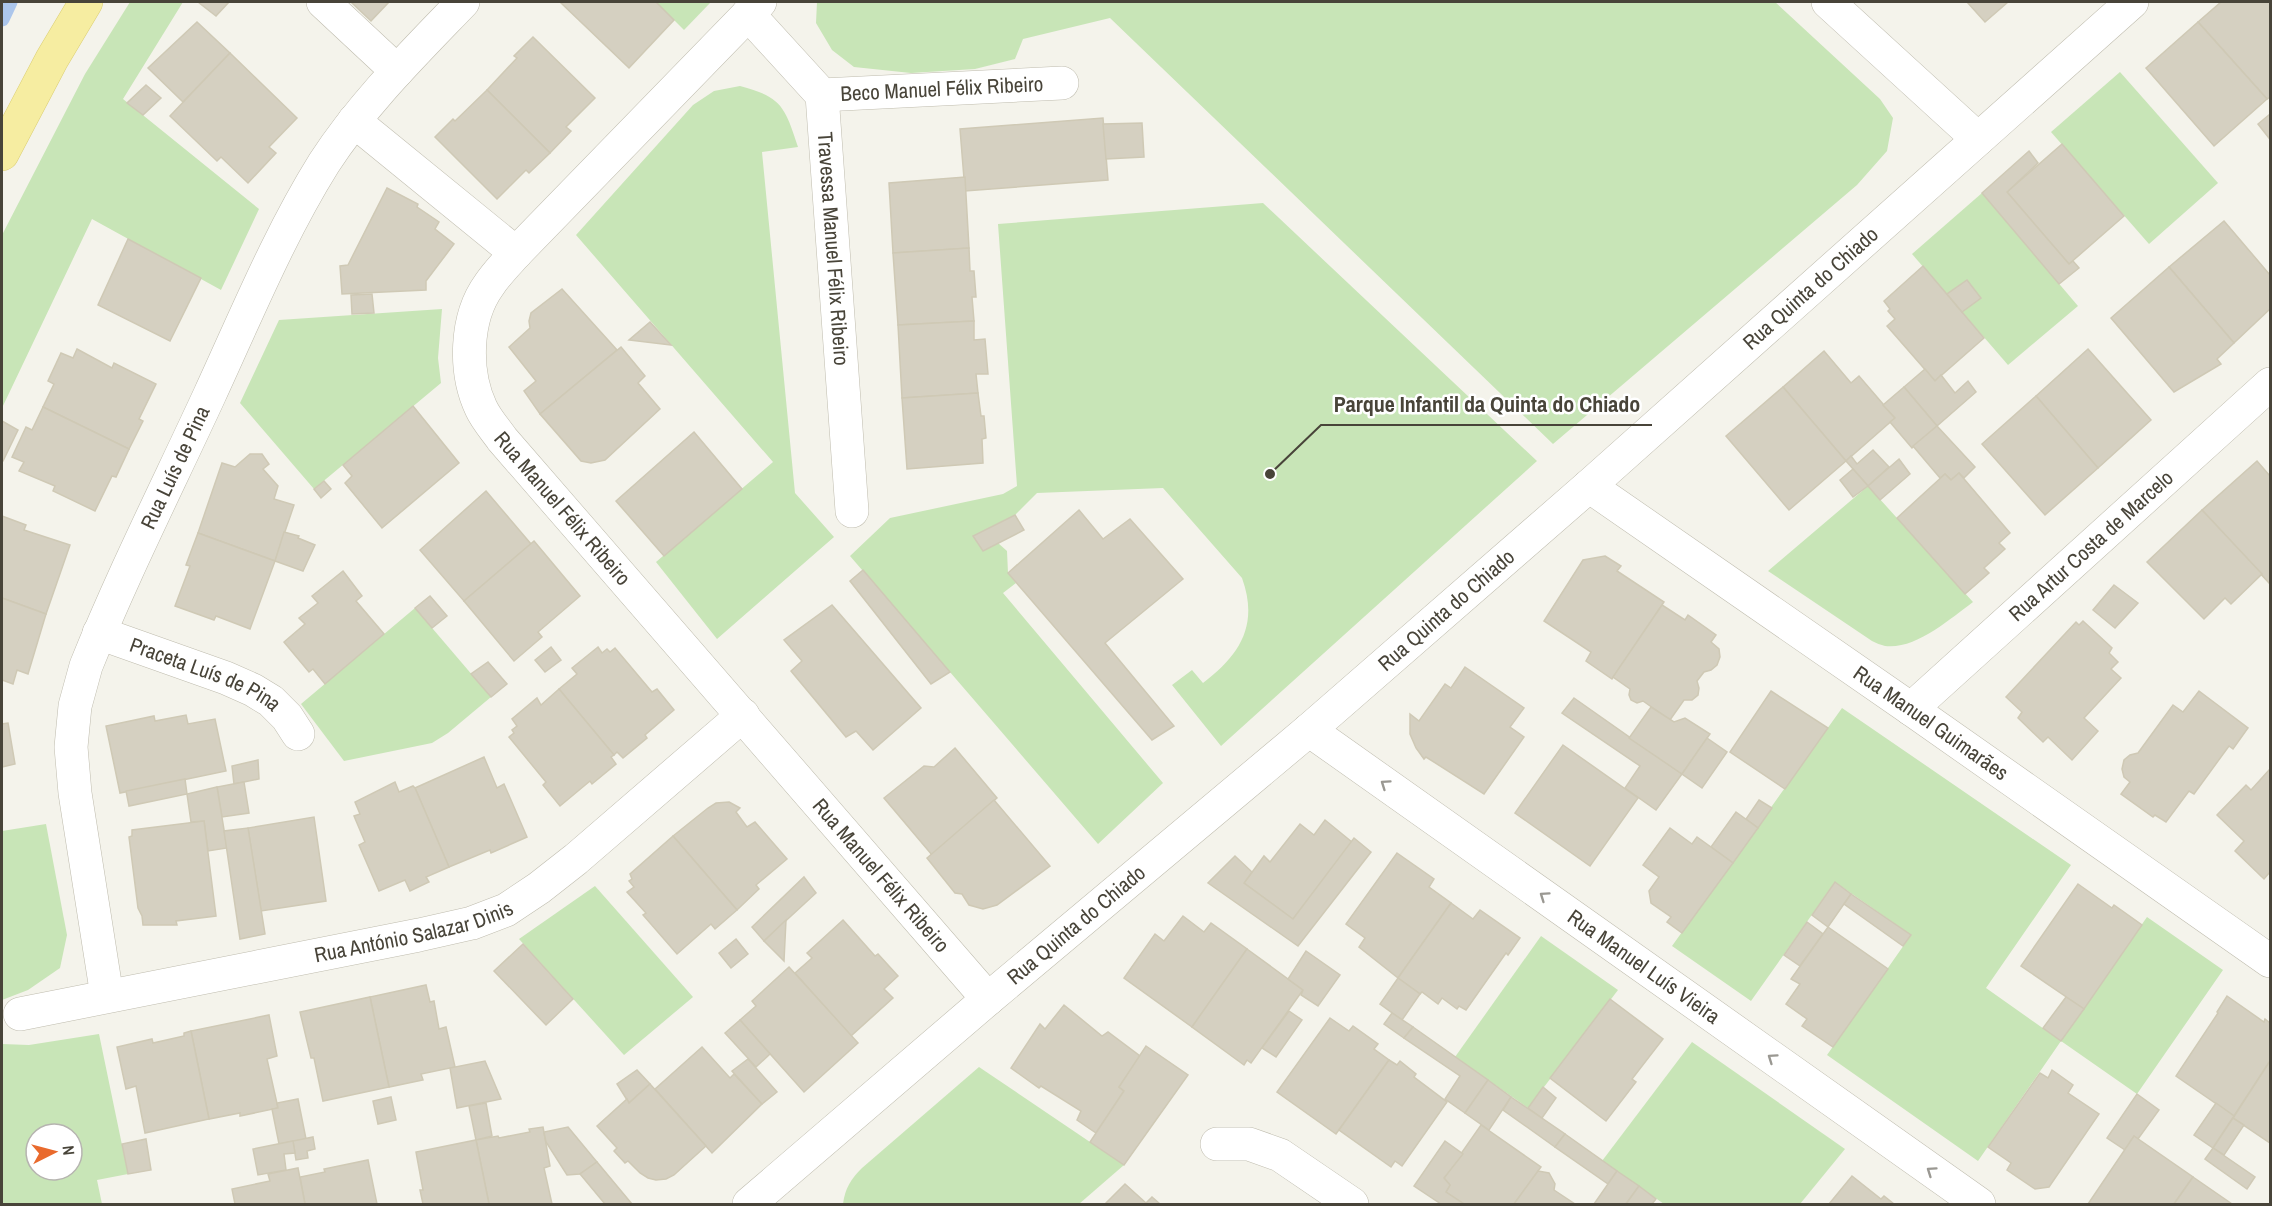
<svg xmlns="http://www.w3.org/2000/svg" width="2272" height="1206" font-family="'Archivo Narrow',sans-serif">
<rect width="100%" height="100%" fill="#f4f3eb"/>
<g fill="#c8e5b7" fill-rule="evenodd">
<path d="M130,2h53l-60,97 136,110 -38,81 -129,-71 -90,189v-173l83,-161z"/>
<path d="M656,2h55l-27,28z"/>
<path d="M817,2h958l105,97 13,19 -6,33 -30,34 -304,259 -443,-426 -87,21 -8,20 -40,10 -64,4 -57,-6 -22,-17 -16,-27z"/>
<path d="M2120,72l98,111 -69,61 -98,-112z"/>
<path d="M740,86c42,11 45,21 58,61l-36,5 33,341 39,44 -117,102 -61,-77 117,-100 -197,-227 117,-130 21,-14z"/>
<path d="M1982,193l96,113 -70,59 -96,-111z"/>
<path d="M1263,203l274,258 -316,285 -49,-61 20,-15 11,13c37,-28 56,-58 39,-105l-79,-90 -126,5 -22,22 -41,21 9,15 15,-8 9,8 1,22 8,10 -13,10 160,190 -65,61 -248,-288 40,-38 113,-24 14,-8 -19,-262z"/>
<path d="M442,309l-4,49 3,25 -127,106 -74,-86 39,-83z"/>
<path d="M1868,486l105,116c-23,17 -58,48 -88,44 -4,-1 -9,-3 -13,-5l-104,-70z"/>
<path d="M415,608l76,89 -43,36 -16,10 -88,18 -43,-57z"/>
<path d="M1842,708l229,157 -85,123 75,53 86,-124 76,53 -86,124 -76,-53 -83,120 -151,-106 84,-120 -76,-53 -84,119 -79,-55z"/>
<path d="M46,824l21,111 -7,33 -32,22 -26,10v-169z"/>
<path d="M595,886l98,111 -69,58 -105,-116z"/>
<path d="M1541,936l77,54 -90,118 -73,-51z"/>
<path d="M99,1034l29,140 -31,6 5,24h-100v-160l27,1zM36,1134h36v36h-36z"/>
<path d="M1692,1042l153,107 -45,55h-136l-62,-43z"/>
<path d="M979,1067l145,98 -45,39h-236c2,-16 8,-25 19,-36z"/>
</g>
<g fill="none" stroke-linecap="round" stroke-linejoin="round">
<path stroke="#acc6eb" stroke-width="15" d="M2,19l8,-17"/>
</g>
<g fill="#d5d0c1" stroke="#cfc9b5" stroke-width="1.5">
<path d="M198,2h31l-13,14z"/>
<path d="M351,2h38l-18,19z"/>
<path d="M560,2h96l18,18 -45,48z"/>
<path d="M1967,2h41l-23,20z"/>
<path d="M2221,2h49v95l-3,2 -69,-77z"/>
<path d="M197,22l33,31 -47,49 -35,-34z"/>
<path d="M2198,22l69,77 -53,47 -68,-78z"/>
<path d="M533,37l62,61 -29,29 5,4 -21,22 -63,-63 30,-32 -3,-2z"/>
<path d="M230,53l67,65 -28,29 7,6 -28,30 -27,-26 -4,4 -47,-45z"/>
<path d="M146,85l15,13 -18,17 -16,-12z"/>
<path d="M487,90l63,63 -21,20 -3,-3 -29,29 -62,-62 18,-18 2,2z"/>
<path d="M2270,114v23l-1,1 -11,-14z"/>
<path d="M1103,118l5,62 -143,11 -5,-62z"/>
<path d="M1142,123l2,34 -38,2 -3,-35z"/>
<path d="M2062,144l62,72 -55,48 -62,-72z"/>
<path d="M2029,151l9,12 -31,29 62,72 4,-3 6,7 -20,16 -77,-91z"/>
<path d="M965,177l4,71 -76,5 -4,-70z"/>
<path d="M387,188l31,16 -1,3 22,15 -4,7 19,15 -28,37v9l-84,4 -2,-28 8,-1z"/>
<path d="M2224,221l46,54v34l-36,34 -65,-76z"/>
<path d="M128,239l73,39 -31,63 -72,-36z"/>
<path d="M969,248l1,23h4l2,26h-4l2,24 -76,4 -5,-72z"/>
<path d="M1923,266l61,72 -49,43 -48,-55 8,-7 -7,-8 2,-2 -6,-8z"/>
<path d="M2169,267l65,76 -17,16 4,5 -47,28 -63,-74z"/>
<path d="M1967,280l14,18 -19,14 -15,-18z"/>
<path d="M562,289l55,61 -77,64 -16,-23 12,-10 -27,-34 21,-19 -1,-7 2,-8z"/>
<path d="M372,294l2,19 -22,1 -1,-19z"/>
<path d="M974,321v19l11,-1 3,35h-12l2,19 -76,5 -4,-73z"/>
<path d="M650,322l21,23 -42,-5z"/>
<path d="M621,347l24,29 -7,7 22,26 -55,51 -14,3 -10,-2 -41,-47z"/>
<path d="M77,349l35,19 2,-5 42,21 -17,35 4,2 -14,28 -86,-42 11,-23 -6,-3 13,-28 12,5z"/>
<path d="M2088,349l63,71 -53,48 -62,-72z"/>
<path d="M1824,351l27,32 8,-7 36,42 -49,43 -63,-74z"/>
<path d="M1925,369l10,12 6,-6 14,18 13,-12 8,11 -39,34 -33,-39z"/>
<path d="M1783,387l63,74 -57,49 -63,-74z"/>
<path d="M1904,387l33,39 -25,22 -22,-26 5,-4 -12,-13z"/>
<path d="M978,393l3,23h3l2,22 -4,1 1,24 -76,6 -5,-71z"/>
<path d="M2036,396l62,72 -53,47 -63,-71z"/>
<path d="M413,406l46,57 -77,65 -37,-45 7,-7 -9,-11z"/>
<path d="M43,407l86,42 -13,28 -4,-1 -17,35 -42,-20 2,-5 -36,-15 5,-9 -12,-5 14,-30 6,3z"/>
<path d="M2,421l16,9 -15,31h-1z"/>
<path d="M1937,426l38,41 -11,11 -5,-5 -8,7 -6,-6 -5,4 -27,-32z"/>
<path d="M694,432l48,57 -78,67 -48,-55z"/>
<path d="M1873,450l16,17 -21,19 -22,-25 5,-5 6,8z"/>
<path d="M250,454h12l7,10 -6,5 15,17 -4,13 20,6 -19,56 -77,-28 24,-70 13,4z"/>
<path d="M1899,459l11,15 -30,26 -12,-14z"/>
<path d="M2257,461l13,15v108l-68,-74z"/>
<path d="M1853,469l15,17 -15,11 -13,-17z"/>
<path d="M1959,473l51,60 -11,10 6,6 -21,19 5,5 -24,21 -68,-76 48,-44 6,6z"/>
<path d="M324,481l7,8 -10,9 -7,-9z"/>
<path d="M486,491l45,53 -67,57 -44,-51z"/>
<path d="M1079,510l24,29 27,-20 53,60 -78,64 69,83 -22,14 -144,-167z"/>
<path d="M2202,510l60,64 -31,30 -6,-6 -21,21 -57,-57z"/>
<path d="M1015,515l9,15 -41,21 -10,-15z"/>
<path d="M2,516l24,9 -2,5 46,15 -24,69 -44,-16z"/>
<path d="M284,532l15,4 -1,2 17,7 -12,26 -28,-10z"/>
<path d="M198,533l77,28 -25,68 -34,-13 -2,4 -39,-14 15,-40 -4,-1z"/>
<path d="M534,541l46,55 -42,36 4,5 -28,24 -50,-60z"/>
<path d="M1605,556l16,10 -4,5 47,31 -52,77 -26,-18 5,-9 -47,-31 39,-61z"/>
<path d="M863,570l87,102 -19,12 -81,-103z"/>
<path d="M343,571l19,25 -6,5 28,33 -59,50 -12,-15 -4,3 -25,-30 21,-18 -6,-6 19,-15 -6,-7z"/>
<path d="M2114,585l24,18 -23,25 -22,-18z"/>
<path d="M430,596l17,20 -15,12 -17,-20z"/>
<path d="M2,598l44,16 -18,60 -11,-4 -4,14 -11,-4z"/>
<path d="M832,605l89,103 -48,42 -17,-19 -10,6 -55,-66 11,-10 -18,-21z"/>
<path d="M1662,605l23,15 3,-5 28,20 -5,7 8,7 1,8 -3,8 -6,5 -7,2 -7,9 2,7 -1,7 -6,5h-8l-14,20 -27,-19 -6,2 -6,-3 -2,-5 1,-6 -17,-12z"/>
<path d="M2083,621l29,27 -3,5 9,9 -7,7 10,9 -37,40 14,13 -26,29 -24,-23 -5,5 -25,-24 4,-6 -16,-15 70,-75 3,3z"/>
<path d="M551,647l10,13 -16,12 -10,-12z"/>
<path d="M598,647l4,6 5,-4 3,3 5,-4 37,44 5,-3 17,21 -29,25 2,3 -24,20 -6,-6 -3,3 -55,-66 18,-15 -5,-6z"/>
<path d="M488,662l19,22 -16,13 -20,-23z"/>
<path d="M1465,667l59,41 -14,19 14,10 -40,57 -58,-37 -2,2 -8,-11 -6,-14v-20l9,7 26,-37 6,4z"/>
<path d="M559,689l55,66 -3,2 5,7 -24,20 -2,-3 -30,25 -17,-21 3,-3 -37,-45 5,-4 -2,-3 5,-4 -5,-7 25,-21 4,7z"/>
<path d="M1771,691l57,37 -43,61 -55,-37z"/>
<path d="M2199,691l49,37 -15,21 -4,-3 -35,48 -5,-3 -23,31 -11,-7 -2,2 -32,-23 9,-12 -6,-5 -2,-8 2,-9 6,-5 8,-2 35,-48 10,7z"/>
<path d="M1574,698l108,76 -26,36 -31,-22 15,-22 -78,-53z"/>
<path d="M1651,707l23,15 11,-4 25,16 -28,40 -53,-36z"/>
<path d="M186,715l2,9 27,-5 11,52 -106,22 -14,-67 48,-10 1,5z"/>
<path d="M8,723l7,41 -13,3v-43z"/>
<path d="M1707,738l20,14 -25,36 -20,-14z"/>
<path d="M1563,745l75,53 -48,68 -75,-53z"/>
<path d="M955,748l42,50 -65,57 -48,-57 40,-32 10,1z"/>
<path d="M484,757l13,31 7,-4 23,53 -36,16 -1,-3 -41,17 -34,-79z"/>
<path d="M258,760l1,19 -25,5 -2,-18z"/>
<path d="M2270,769v103l-6,7 -29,-28 9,-10 -27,-26 29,-30 5,5z"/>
<path d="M185,779l2,15 -58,12 -3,-15z"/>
<path d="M244,782l5,31 -27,4 -5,-30z"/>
<path d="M395,782l4,10 14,-6 2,2 34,79 -23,10 3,5 -19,9 -5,-11 -26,11 -20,-46 6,-3 -11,-26 6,-2 -5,-12z"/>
<path d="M217,787l10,61 -19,3 -4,-30 -13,1 -4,-28z"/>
<path d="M994,800l56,66 -53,39 -14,4 -14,-4 -7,-11 -7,-1 -28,-35z"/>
<path d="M1759,800l13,8 -14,20 -12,-9z"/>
<path d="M729,802l11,6 -4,4 11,15 8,-5 32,37 -31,26 3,4 -22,21 -64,-74 35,-28 8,-5z"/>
<path d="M1736,812l22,16 -25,35 -22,-16z"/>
<path d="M314,817l12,84 -65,10 -13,-83z"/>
<path d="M1325,820l27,22 -59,77 -49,-36 20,-27 6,6 30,-38 14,11z"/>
<path d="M204,821l12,95 -40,5 1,4h-34l-1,-9 -4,-8 -9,-71 3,-1v-6z"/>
<path d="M248,828l17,106 -25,5 -16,-108z"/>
<path d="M1670,828l22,16 5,-7 36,26 -51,70 -15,-11 4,-5 -20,-14 -2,-12 10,-14 -16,-12z"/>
<path d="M673,836l64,74 -22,19 -4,-5 -34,30 -34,-39 3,-2 -19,-21 7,-5 -5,-6 3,-2 -2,-5z"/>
<path d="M1354,838l17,14 -73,94 -90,-63 27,-27 17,16 -8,11 49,36z"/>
<path d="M1397,853l37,26 -5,8 22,16 -53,75 -39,-31 6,-9 -19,-14z"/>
<path d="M804,877l12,16 -52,48 -12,-14z"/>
<path d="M1835,882l16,12 -23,33 -16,-12z"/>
<path d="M2078,884l34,24 2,-3 28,20 -58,84 -63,-43z"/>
<path d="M1851,894l60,41 -8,11 -59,-42z"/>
<path d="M1451,903l22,16 7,-9 40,28 -12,17 -2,-2 -40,57 -7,-4 -2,3 -15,-11 -4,6 -16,-12 -2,2 -22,-16z"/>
<path d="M1183,916l21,16 7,-9 36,26 -55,78 -68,-49 31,-44 9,7z"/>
<path d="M786,920l-2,41 -20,-20z"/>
<path d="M843,920l32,36 3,-2 20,22 -14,13 9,9 -42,38 -56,-63 17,-15 -5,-5z"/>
<path d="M1807,922l16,12 -23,32 -16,-11z"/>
<path d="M1828,927l60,42 -55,78 -31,-21 5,-7 -21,-15 14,-20 -9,-5z"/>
<path d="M736,939l12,15 -17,14 -12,-15z"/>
<path d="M523,944l50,55 -27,26 -52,-54z"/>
<path d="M1247,949l56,41 -52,73 -4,-3 -3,5 -52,-38z"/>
<path d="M1306,951l34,24 -22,31 -17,-11 2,-5 -15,-11z"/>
<path d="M789,967l69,76 -54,49 -64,-72 16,-14 -4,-5z"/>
<path d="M1398,978l22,16 -18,26 -22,-16z"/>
<path d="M426,985l4,17 4,-1 5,28 7,-2 9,40 -34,7 2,6 -34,7 -19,-90z"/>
<path d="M2227,996l37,26 1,-3 5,4v38l-36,55 -58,-40 42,-63 -1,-1z"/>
<path d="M370,997l19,90 -66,14 -9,-43h-3l-11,-46z"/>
<path d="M2066,997l18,12 -23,32 -18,-13z"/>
<path d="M1610,999l53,40 -31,40 4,3 -30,39 -56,-43z"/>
<path d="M1064,1005l38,31 6,-4 32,24 -21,31 5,4 -28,42 -19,-13 4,-9 -40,-25 -2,2 -28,-20 29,-44 5,5z"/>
<path d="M1289,1011l13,9 -26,37 -14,-9z"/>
<path d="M1392,1013l21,14 -9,11 -20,-14z"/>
<path d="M269,1015l8,41 -10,3 11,49 -38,8v-3l-31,6 -18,-88z"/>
<path d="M1330,1018l19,13 4,-5 25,18 -4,5 15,11 -53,74 -59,-42z"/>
<path d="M740,1020l30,34 -14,13 -31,-34z"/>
<path d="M1413,1027l75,53 -23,33 -20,-14 15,-23 -56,-38z"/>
<path d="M191,1031l18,88 -64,14 -9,-47 -10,3 -9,-42 35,-8 1,4 31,-7v-3z"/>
<path d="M1146,1046l42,29 -64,90 -34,-23 34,-51 -5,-4z"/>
<path d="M702,1047l28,31 4,-4 28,30 -50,49 -57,-64z"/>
<path d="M748,1059l29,33 -15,12 -30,-33z"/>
<path d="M1389,1060l8,5 3,-4 16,13 -2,3 33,25 -45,64 -7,-5 -4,6 -52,-37z"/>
<path d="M485,1061l16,38 -44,9 -7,-40z"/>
<path d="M2270,1061v82l-37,-25z"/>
<path d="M637,1070l13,14 -21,19 -12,-19z"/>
<path d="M2052,1070l21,15 -5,8 31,21 -50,73 -14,2 -28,-19 4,-7 -23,-16 52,-74 8,5z"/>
<path d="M1488,1080l23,17 -22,33 -24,-17z"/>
<path d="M650,1084l56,62 -32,29 -8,4 -10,1 -8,-2 -8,-5 -12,-12 -3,2 -11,-12 3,-3 -20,-22 30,-27 2,4z"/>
<path d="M1543,1087l13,11 -14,20 -14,-10z"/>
<path d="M2137,1094l22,16 -21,29 -4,-3 -9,14 -18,-12z"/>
<path d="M391,1097l5,23 -18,4 -5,-23z"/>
<path d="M1511,1097l54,37 -10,13 -52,-37z"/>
<path d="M298,1099l8,40 -27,5 -7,-35 6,-1 -1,-5z"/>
<path d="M486,1103l6,33 -16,4 -7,-34z"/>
<path d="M2216,1103l18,13 -21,32 -19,-13z"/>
<path d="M2233,1118l11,7 -20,30 -11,-7z"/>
<path d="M1481,1125l60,42 -27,37h-50l-18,-12 4,-7 -6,-7z"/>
<path d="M543,1127l7,39 -6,2 8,36h-63l-13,-64 22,-4 1,2 31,-6 -1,-3z"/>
<path d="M568,1127l29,35 -17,12 -13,1 -21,-33 -2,-10z"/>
<path d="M1565,1134l52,37 -9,13 -53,-37z"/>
<path d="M2134,1136l59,41 -19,27h-86z"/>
<path d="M313,1137l2,12 -8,2 1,7 -12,2 -3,-19z"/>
<path d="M146,1139l5,31 -23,4 -6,-30z"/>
<path d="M476,1140l13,64h-66l-3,-14h3l-7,-38z"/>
<path d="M293,1141l2,12 -11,1 2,16 -28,5 -5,-26z"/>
<path d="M1445,1141l18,13 -19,24 6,7 -4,7 18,12h-23l-27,-18z"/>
<path d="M2213,1148l42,29 -8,12 -42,-30z"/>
<path d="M368,1160l9,44h-72l-5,-27 25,-5 -1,-3z"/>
<path d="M597,1162l35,42h-27l-25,-30z"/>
<path d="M298,1168l7,36h-70l-3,-15 38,-8 -2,-7z"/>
<path d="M1538,1171l11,2 6,11 -1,6 21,14h-61z"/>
<path d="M1617,1171l22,15 -13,18h-32z"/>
<path d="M1852,1176l29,23 3,-3 10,8h-65z"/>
<path d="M2193,1177l39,27h-58z"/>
<path d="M1125,1184l21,19 6,-6 8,7h-55z"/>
<path d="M1639,1186l17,13 -4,5h-26z"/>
</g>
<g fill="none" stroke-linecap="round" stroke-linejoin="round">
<defs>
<g id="pedestrian">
<path d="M323,2l74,69"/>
<path d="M354,121l162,132"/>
</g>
<g id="minor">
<path id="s1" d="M760,2l-244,251c-9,10 -19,20 -27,32 -24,33 -25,87 -8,123 5,11 14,21 21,31l486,560"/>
<path d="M1828,2l150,137"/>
<path id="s2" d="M748,14l74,81 30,416"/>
<path id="s3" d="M822,95l240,-12"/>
<path id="s4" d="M1589,486l322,223 359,252"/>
<path id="s5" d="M99,633l127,45 27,12 18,11 16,16 11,17"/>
<path id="s6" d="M1911,709l359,-325"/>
<path id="s7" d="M1309,730l670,474"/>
<path id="s8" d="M107,996l-32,-203 -4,-46 4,-41 11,-40c37,-92 82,-181 124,-272 36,-78 69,-159 114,-231 39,-60 90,-110 139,-161"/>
<path id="s9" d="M20,1014l399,-79 53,-12 34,-13 33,-22 37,-29 167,-144"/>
<path d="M1217,1144h32l31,11 72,49"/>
<path id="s10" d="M749,1204l239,-205 321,-269 280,-244 543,-484"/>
</g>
<path id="primary" d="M2,154l50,-95 34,-57"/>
</defs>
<use href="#pedestrian" stroke="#bfbcae" stroke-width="34"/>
<use href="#minor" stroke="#bfbcae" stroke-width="34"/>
<use href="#primary" stroke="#dbce72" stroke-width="34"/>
<use href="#pedestrian" stroke="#fff" stroke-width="33"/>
<use href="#minor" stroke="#fff" stroke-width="33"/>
<use href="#primary" stroke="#f6eda1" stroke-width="33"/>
</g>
<defs><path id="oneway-chevron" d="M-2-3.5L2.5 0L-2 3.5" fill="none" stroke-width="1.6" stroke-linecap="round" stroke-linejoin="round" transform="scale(1.5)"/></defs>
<g stroke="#9a9892">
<use href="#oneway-chevron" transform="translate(1385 784) rotate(-145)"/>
<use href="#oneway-chevron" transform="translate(1544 896) rotate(-145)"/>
<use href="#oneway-chevron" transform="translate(1772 1058) rotate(-145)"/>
<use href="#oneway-chevron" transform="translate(1931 1171) rotate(-145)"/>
</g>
<g text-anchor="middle" stroke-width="5" stroke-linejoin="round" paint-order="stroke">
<g font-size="21" fill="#484439" stroke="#fff">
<text dy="7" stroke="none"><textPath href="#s3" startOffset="120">Beco Manuel Félix Ribeiro</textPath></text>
<text dy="7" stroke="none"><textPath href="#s2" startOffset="264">Travessa Manuel Félix Ribeiro</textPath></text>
<text dy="7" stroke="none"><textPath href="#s10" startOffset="1402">Rua Quinta do Chiado</textPath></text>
<text dy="7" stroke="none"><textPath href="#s8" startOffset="552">Rua Luís de Pina</textPath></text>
<text dy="7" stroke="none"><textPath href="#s1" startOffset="650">Rua Manuel Félix Ribeiro</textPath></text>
<text dy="7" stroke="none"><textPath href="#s6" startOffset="243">Rua Artur Costa de Marcelo</textPath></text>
<text dy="7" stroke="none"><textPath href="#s10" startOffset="916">Rua Quinta do Chiado</textPath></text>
<text dy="7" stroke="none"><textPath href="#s5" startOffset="114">Praceta Luís de Pina</textPath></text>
<text dy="7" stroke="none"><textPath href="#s4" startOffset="416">Rua Manuel Guimarães</textPath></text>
<text dy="7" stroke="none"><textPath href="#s1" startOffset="1136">Rua Manuel Félix Ribeiro</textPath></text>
<text dy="7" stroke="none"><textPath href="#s10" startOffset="430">Rua Quinta do Chiado</textPath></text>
<text dy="7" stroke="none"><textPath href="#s9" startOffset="402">Rua António Salazar Dinis</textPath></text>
<text dy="7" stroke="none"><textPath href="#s7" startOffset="410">Rua Manuel Luís Vieira</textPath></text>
</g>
</g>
<path fill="none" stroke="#484439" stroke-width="2" d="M1270 474L1321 425H1652"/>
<circle fill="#484439" stroke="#fff" stroke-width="2" cx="1270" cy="474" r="6"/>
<g font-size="22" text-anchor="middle" font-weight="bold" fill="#484439" stroke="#fff" stroke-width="5" stroke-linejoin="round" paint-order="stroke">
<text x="1487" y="412">Parque Infantil da Quinta do Chiado</text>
</g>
<rect width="2272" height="1206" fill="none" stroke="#484439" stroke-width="6"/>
<g transform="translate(54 1152) rotate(84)"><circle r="28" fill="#ffffff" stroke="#b6b4b0" stroke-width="1.5"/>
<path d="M0-4.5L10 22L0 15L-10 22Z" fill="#e96a2d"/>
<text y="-9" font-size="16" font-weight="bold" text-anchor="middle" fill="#484439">N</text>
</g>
</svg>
